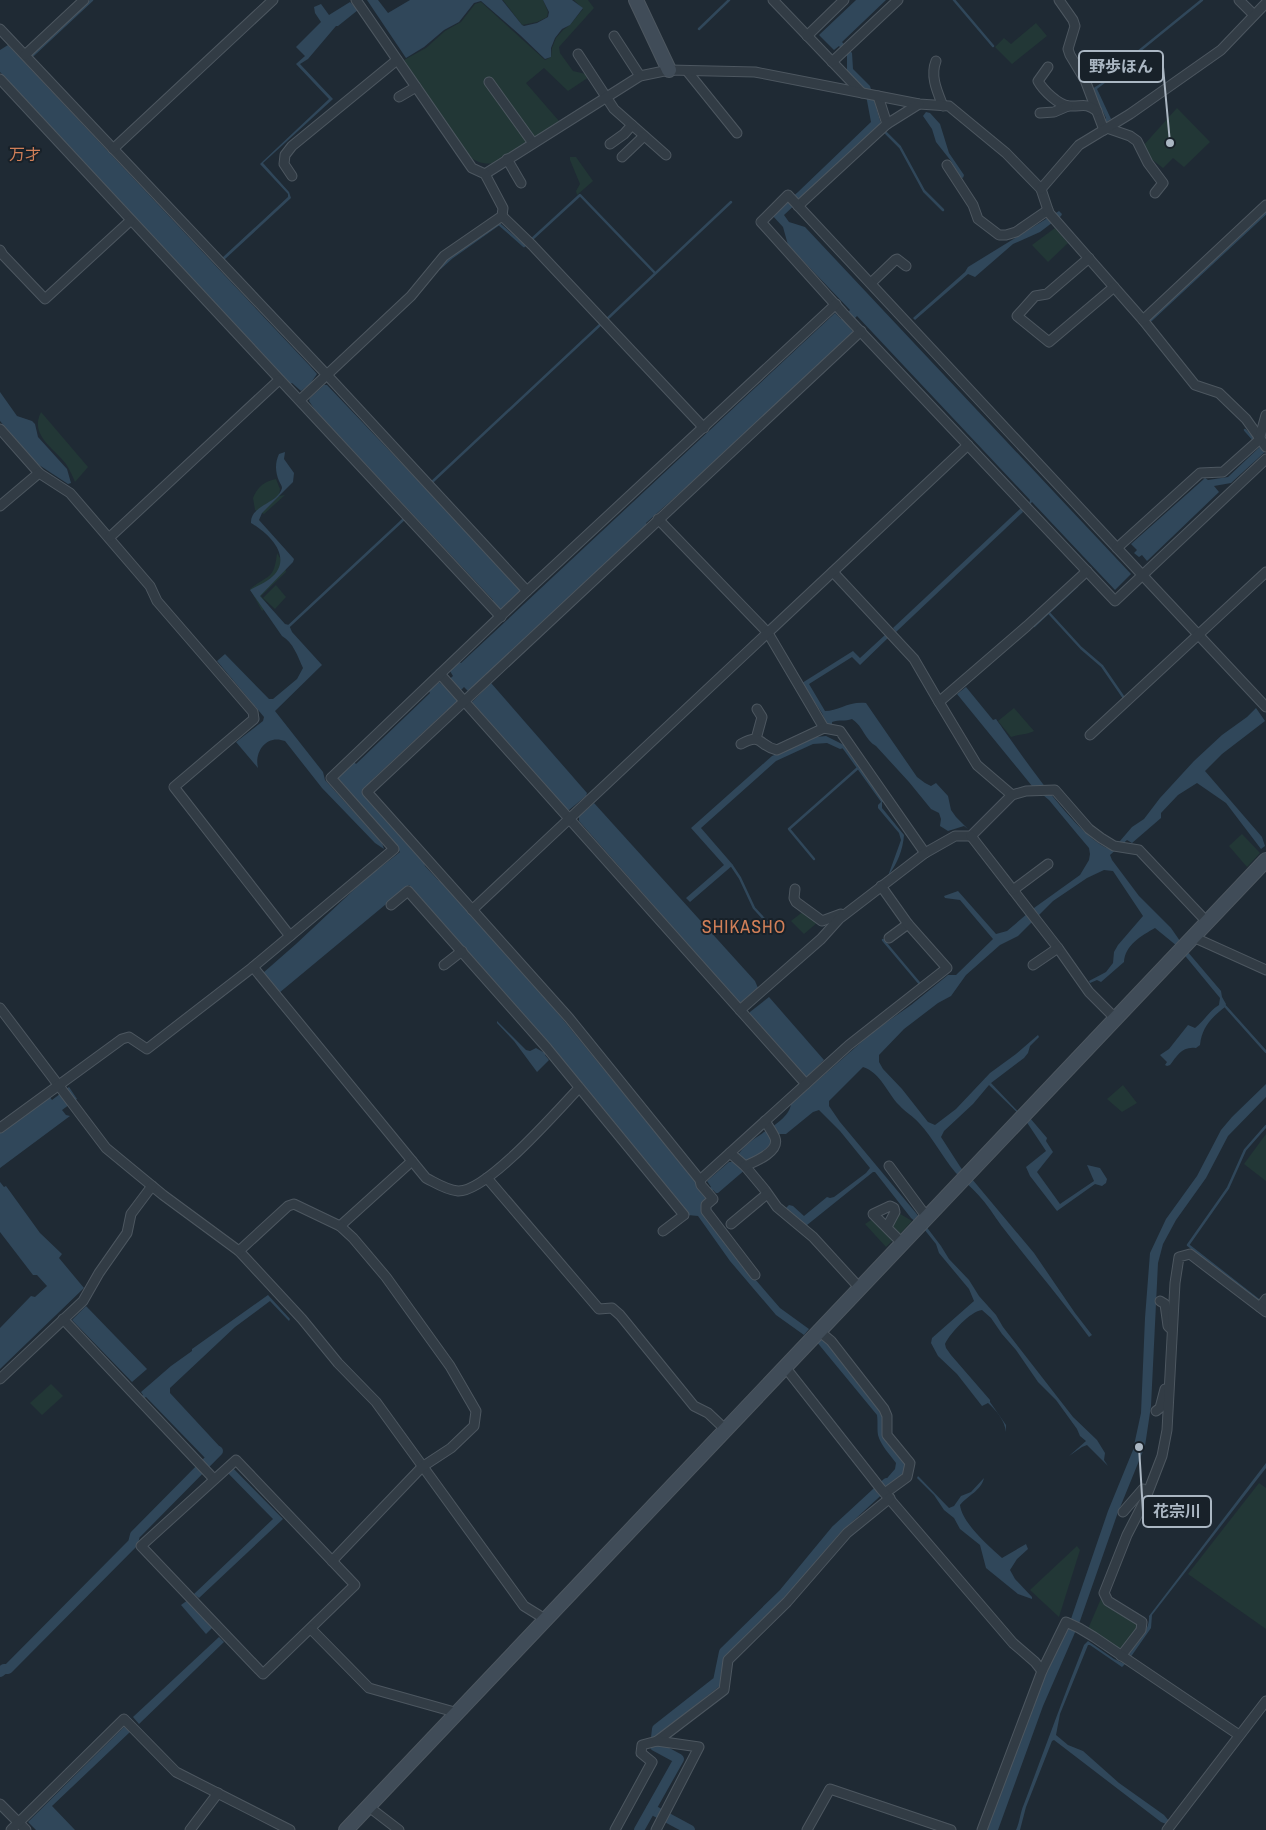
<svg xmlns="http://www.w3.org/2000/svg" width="1266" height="1830" font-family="'Archivo Narrow','Noto Sans JP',sans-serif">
<rect width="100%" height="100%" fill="#1f2a34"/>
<g fill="#223736">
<path d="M503,0h40l5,12 -1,5 -10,5 -15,3z"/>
<path d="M574,0h14l6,8 -35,39 1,6 13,18 13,3 3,3 -21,14 -24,-23 -18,15 33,38 -62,42c-14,2 -22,-1 -32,-10l-61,-93 22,-12 19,-17 16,-9 14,-18 6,-2 64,58 6,-3 1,-9 4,-10 7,-8 7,-5 13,-16z"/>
<path d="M1036,23l11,13 -35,28 -17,-17 9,-9 7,6z"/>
<path d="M1177,108l33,34 -26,25 -11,-9 -10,10 -13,-10 -7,-12z"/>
<path d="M570,157h6l17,24 -16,14 -1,-4 4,-7 -10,-24z"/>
<path d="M1055,228l13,15 -20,19 -16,-17z"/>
<path d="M41,412l47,55 -13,15c-2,-5 -5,-12 -9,-18 -12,-16 -37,-29 -25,-52z"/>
<path d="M276,479l4,10 -1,7 6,-1 -21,19 -9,-4 -2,-12c5,-12 11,-16 23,-19z"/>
<path d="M277,553l8,13 1,6 -25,24 7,9 -6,6 -12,-22c19,-15 24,-9 27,-36z"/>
<path d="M276,585l10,12 -11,12 -12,-11z"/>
<path d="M1014,708l20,23c-7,4 -15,3 -23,6l-13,-16z"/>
<path d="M1242,834l18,19 -13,14 -18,-21z"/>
<path d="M805,910l13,12 -14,12 -13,-13z"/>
<path d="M1123,1085l14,18 -15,9 -15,-13z"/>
<path d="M1266,1134v47l-22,-17z"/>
<path d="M897,1212l15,9 -14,15 -8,-8z"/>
<path d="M874,1218l21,20 -9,9 -21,-23z"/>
<path d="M51,1384l12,12 -21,19 -12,-12z"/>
<path d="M1259,1483l7,5v141l-78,-55z"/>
<path d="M1077,1546l3,4 -21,67 -29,-27z"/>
<path d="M1103,1594l36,28v7l-19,22 -32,-22z"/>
</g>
<g fill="#30475a">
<path d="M367,0h11l10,13 22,-13h92l20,25 2,1 13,-3 11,-6 1,-5 -6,-12h29l11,8 -13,17 -8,4 -7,9 -4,10v9l-6,2 -25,-24 -39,-34 -7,2 -15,19 -15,8 -20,17 -18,11z"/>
<path d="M856,0h30l-44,42 10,11 1,16 17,17 11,38 -97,91 5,7 16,5 326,347 -16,16 -83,-88 -3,3 1,-5 -173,-184 -9,9 5,7 -3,4 -104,98 -100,89 1,2 -168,156 1,2 -11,9 -5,-5 -10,10 4,3 -1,3 -9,8 -1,-1 -76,71 1,1 -9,10 61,70 1,4 13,14 3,1 110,124 150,183 7,9 -4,7 44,67 32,37 29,21 -5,6 -28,-20 -46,-54 -32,-45 -10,-1 -179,-217 -100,-113 -130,108 -16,-20 33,-29 80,-75 1,1 23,-18 -63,-70 1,-6 15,-15 3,3 74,-71 -1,-2 10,-9 4,3 10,-9 -3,-5 9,-9 2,1 374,-350 6,6 9,-9 -62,-65 -5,-18 -11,-12 26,-23 73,-70 -6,-32 -18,-19v-15l-8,-10 -5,4 -15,-15z"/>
<path d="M350,2l8,8 -20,16h-2l-28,33 -8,5 33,35 -70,64 26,29 2,6 -67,62 -2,-2 66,-61v-3l-28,-30 69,-65 -33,-35 9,-8 -9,-9 25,-25 -6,-9 -1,-6 7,-3 8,11z"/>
<path d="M8,45l302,321 7,8 -7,10 -9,7 -9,-8 -2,1 -290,-312v-22z"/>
<path d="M1131,56h2l-15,17 -21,16 14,30 -6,4 1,-5 -14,-29 25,-16z"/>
<path d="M926,112l4,1 10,11 9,29 15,22 -1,3 -4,-2 -8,-15 -15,-19 -4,-13 -9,-13z"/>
<path d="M1059,211l3,3 -1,2 -21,16 -27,12 -38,33 -7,-3 -53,46 -2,-2 52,-46 3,-5z"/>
<path d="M324,385h3l195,205 -18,20h-4l-7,-7v-3l-178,-190 -6,-9 1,-3z"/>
<path d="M0,392l17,24 15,5 3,3 3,13 29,32 4,14 -3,1 -32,-21 -36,-42z"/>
<path d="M1266,441v10l-35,32 -17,3 5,6 -72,69 -5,-6 -3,2 -5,-4 3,-3 -6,-6 74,-66 3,2 20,-3z"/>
<path d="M285,452l-1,7 10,14 -1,9 -31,31 -3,7 35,39 -1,3 -33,34 25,28 4,1 3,7 30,33 -47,46 48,61 2,8 57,63 2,6 -9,-6 -53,-55 -37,-47c-18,-7 -31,10 -27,27l-22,-26 27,-21 1,-4 -47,-56 8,-7 44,45h4l24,-20 6,-11c-5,-11 -10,-26 -21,-32l-32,-46c8,-5 16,-7 23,-14 20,-20 -5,-43 -22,-53 -1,-18 27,-19 31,-35 0,-2 -2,-5 -3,-7 -4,-10 -4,-18 0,-27z"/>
<path d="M1021,508l2,4 -127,120 -3,-4z"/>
<path d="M885,635l3,3 -28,27 -8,-8 -43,27 16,27c13,0 24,-10 41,-8l51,74 8,6 6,3 5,-3 12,13 3,14 5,7 12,12 -4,-3 -16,5 -8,-5 1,-7 -2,-6 -8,-4 -22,-27 -33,-36c-11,-6 -13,-20 -24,-27 -7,3 -13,0 -20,3v3h-5l-5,-12 -20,-30 51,-32 7,7z"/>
<path d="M491,683l96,110 -1,3 -17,14 -4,-1 -93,-107z"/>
<path d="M966,687l27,33 3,-1c21,29 82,121 114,130l10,-8 12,-14 12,-8 16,-21 34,-37 28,-26 25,-18 9,-9 9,13 -43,33 -17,17 57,66 3,9 -4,3 -35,-46 -29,-20 -19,12 -17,18v5l-29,25 -5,-3 -17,15 2,5 27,36 32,32 16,23 34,40 1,6 4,7 -1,3c-14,11 -23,20 -25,38l-4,3c-14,-2 -19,8 -26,17l-3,1 -2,-1 2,-3 -7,-7 9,-6 19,-24 7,3c9,-7 14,-17 24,-23l1,-7 -43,-52 -22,-18c-14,8 -30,17 -31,34l-23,20 -4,-2 -7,3 -1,-2 17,-9 7,-9 1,-11 4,-7 25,-29 -30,-45 -9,-1 -17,8 -34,23 -35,35 -18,9 -34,30 -15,21 -13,7 -34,26 -25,26v7l4,7 19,20 26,33 7,3 21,-16 34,-36 26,-19 22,-19 1,2 -9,9 -2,7 -4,5 -33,25 34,36 5,-1 17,20 -1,3 7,11 -16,20 23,32 34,-23 -7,-16 13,3 7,11 -1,4 -4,3 -7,-2 -38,27 -27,-35 -4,-9 20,-16 -20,-30 -37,-36 -16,19 -29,27 -3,6 20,31 11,11 62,74 41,60 17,22 -3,2c-27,-37 -57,-72 -85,-108 -8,-10 -14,-21 -23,-31 -8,-10 -17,-16 -26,-26 -13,-16 -22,-34 -36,-49 -6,-7 -14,-11 -20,-18 -12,-12 -18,-32 -36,-38l-34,34v5l11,16 76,91 25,33 8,13 20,21 10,16 17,19 7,12 70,90 24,23 8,13 -1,7 4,6 -21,-21 -5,2 -13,9 17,-15 -6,-5 -3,-7 -21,-29 -18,-18 -22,-32 -14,-16 -11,-16 -9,-8c-11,1 -32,23 -37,34l1,4 5,7 39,45v2l16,23v7c-1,-11 -10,-22 -18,-29l-6,3 -25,-32 -19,-18 -7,-13 1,-5 42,-37 -5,-12 -30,-36 -3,-9 -12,-15 -13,-11 -36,-46h-2l-66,53h-3l-18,-17 3,-3 4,1 11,10 23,-19 3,1 4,-1 32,-24 4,-5 -30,-37 -21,-21 -6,2 -27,22h-9l-3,11 -56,48h-2l-3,-3 -2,2 -3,-3 3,-2 -4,-6 22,-19h6c7,-26 53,-35 56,-58l83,-73 37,-26 37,-30h8l37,-36 -33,-39 -15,-2 -1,-2 14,-5 38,43 11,-3 27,-23 46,-33 9,-15 1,-6 -1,-6 -11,-13 -29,-35 -17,-14 -75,-92z"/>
<path d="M826,736l18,9v3l-4,1 -13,-6 -14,1 -37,17 -75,67 32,37 -43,37 -4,-4 38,-33 -33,-37 81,-72 43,-19z"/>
<path d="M882,801v7l22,27c-1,15 -7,29 -16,41l13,-36 -2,-7 -21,-25v-3z"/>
<path d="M594,803l161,178 3,7 -18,15 -2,-2 -159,-180v-5z"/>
<path d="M769,997l55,63 -16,16h-3l-55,-62v-2z"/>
<path d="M497,1021l29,29 4,1 6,-3 7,4 3,-2 -1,5 4,5 -12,12 -23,-31 -17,-18z"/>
<path d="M1266,1084v13l-38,39 -22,42 -30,42 -13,24 -5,19 -7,143 -6,40 -28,69 -37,106 -37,85 -45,124h-11l32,-89 18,-46 34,-76 37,-108 25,-61 8,-37 4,-95 5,-65 16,-34 31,-43 24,-46 11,-13z"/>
<path d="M69,1087l8,12 -15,11 4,5 4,1 -70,52v-37l47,-38 5,7z"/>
<path d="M0,1182l4,5 2,-1 34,47 22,21 -3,4 25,30 -84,81v-41l31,-32 4,1 12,-11 -10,-11h-4l-33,-43z"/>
<path d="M268,1295l22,24 -1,2 -19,-20 -35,26 -65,61v5l51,55 -13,13 -62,-64 -3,2 -2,-2 2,-2 -2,-3 30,-26 21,-15v-2z"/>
<path d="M86,1306l61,63 -15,13 -60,-62z"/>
<path d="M820,1336l4,2 59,74 2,12 22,40 -2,10 -20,14 -3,-4 13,-15 1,-6c-7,-10 -15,-17 -18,-28 -1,-7 0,-12 -1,-20l-61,-74z"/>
<path d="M227,1462l56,57 -84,79 -5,-4 79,-75 -51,-52z"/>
<path d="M1266,1463v5l-114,147 -1,13 -21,30 -3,-2c9,-12 23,-24 22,-40z"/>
<path d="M918,1476l31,32 5,-2 7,-10 10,-4 13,-14c-3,13 -16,17 -24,27 2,18 29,41 42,53l24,-14 2,5 -11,10 -7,11 5,9 17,18v2l-14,-5 -32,-26 -6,-23 -20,-16 -6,-11 -10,-8 -10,-15 -17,-17z"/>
<path d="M188,1600l24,28 -6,6 -25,-29z"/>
<path d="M219,1637l5,5 -85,82 -6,-7z"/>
<path d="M1088,1641l26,18 11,5 -3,3 -32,-22h-2l-28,69 -4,21 12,10 15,6 36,32 45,32 5,6 -3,3 -5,-2 -107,-82 -2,1 -26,66 -6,23h-4c4,-9 4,-17 8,-26 20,-53 39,-106 60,-159z"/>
<path d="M126,1725l5,6 -79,75 23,24h-39l-8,-8z"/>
</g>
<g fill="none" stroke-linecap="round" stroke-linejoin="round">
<g stroke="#30475a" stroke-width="2.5">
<path d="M954,0l39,46"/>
<path d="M699,29l30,-29"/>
<path d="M33,55l59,-55"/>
<path d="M1133,56l69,-56"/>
<path d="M885,132l15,15 24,44 19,19"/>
<path d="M531,240l49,-45 75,78"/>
<path d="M440,268l11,-10 48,-34 25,22 3,-3"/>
<path d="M606,320l125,-118"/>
<path d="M1151,320l115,-107"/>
<path d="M1245,430l8,9"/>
<path d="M432,482l170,-159"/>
<path d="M1049,613l32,35 21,18 22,32"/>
<path d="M289,626l115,-107"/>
<path d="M1034,626l43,-40"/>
<path d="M844,748l38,53"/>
<path d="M814,859l-25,-30 70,-62"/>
<path d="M732,866l8,12 14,30 22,24"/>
<path d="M883,940l37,44"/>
<path d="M1225,1006l41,46"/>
<path d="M1261,1302l-73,-57 40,-57 17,-38 21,-24"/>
</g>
<g stroke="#30475a" stroke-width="10">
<path d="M0,1672l4,-3h4l125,-126 2,-8 83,-84"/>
<path d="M651,1809l39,21"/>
<path d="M639,1830l40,-71 -24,-13 2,-17 61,-48 6,-29 60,-59 52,-63 51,-47"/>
</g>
<defs>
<g id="street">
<path d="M773,0l89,93"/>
<path d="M1059,0l14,20 2,6 -7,23 2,6 15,25 19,50"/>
<path d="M1239,0l15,15"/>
<path d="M0,29l327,346 200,216"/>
<path d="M614,36l26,40"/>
<path d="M807,36l37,-36"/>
<path d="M578,54l36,55 52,46"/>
<path d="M25,55l59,-55"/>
<path d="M936,61c-6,15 1,30 7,45"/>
<path d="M832,62l66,-62"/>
<path d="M1048,67l-10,14c5,9 20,24 31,25 13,1 16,-4 28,5"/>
<path d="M687,71l50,62"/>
<path d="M0,79l501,538"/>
<path d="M489,82l44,61"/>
<path d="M878,96l9,28"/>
<path d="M399,97l17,-10"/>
<path d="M1040,113l14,-1 14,-6"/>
<path d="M1107,128l23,8 7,5 11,22 15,20 -8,10"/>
<path d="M610,144l14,-10 8,-9"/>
<path d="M113,149l160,-149"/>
<path d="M622,157l22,-21"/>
<path d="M507,159l14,24"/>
<path d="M947,165l26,40 5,14 21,16h7l10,-3 32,-22"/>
<path d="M485,174l155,-98 29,-6 86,2 164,32 30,2 57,47 35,36 8,24 94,107 52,65 24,8 27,26 20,28"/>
<path d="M292,176l-8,-12 1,-9 7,-9 105,-86"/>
<path d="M1041,189l38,-44 51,-31 91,-64 45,-47"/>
<path d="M798,206l89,-82 32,-20"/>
<path d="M502,216l30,29 172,183"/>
<path d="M0,250l3,5 42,44 85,-78"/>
<path d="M1089,258l-42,36 -12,2 -18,20 32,26 65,-55"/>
<path d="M871,283l24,-23 2,-1 9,7"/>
<path d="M1143,320l123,-115"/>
<path d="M300,400l111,-104 33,-40 58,-40 1,-8 -18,-34 -13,-6 -116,-168"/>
<path d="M0,429l39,44 31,20 80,93 7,15 96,111 1,7 -80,68 116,149"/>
<path d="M1266,459l-151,142 -272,-288 -82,-91 27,-27 329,353c50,53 99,106 149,159"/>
<path d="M0,506l39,-33"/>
<path d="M658,519l110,114 56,95"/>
<path d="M110,537l169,-157"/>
<path d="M1117,548l83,-75 23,-1 36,-32 7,-25"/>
<path d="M833,572l81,87 25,43 88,-76 60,-55"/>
<path d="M440,674l366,410"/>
<path d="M939,702l38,63 35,30"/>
<path d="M1090,735l176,-163"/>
<path d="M756,739l6,-22 -5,-8"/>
<path d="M741,744c22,-12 17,2 36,6l47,-22 16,3 85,122 30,-17h16l41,-41 14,-4 29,-1 34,39 12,9 13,8 25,4 68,72"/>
<path d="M971,836l87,112 31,44 22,22 7,1"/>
<path d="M795,889l-1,9 2,4 26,19 19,-7"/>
<path d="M1013,890l35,-26"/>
<path d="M391,905l17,-14 139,157 137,167 -21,16"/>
<path d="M472,910l496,-465"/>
<path d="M1193,937l73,33"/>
<path d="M889,938l19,-14"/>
<path d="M444,965l18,-14"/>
<path d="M1033,965l25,-17"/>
<path d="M253,967l173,211c10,5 20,12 32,13 29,1 99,-80 121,-103"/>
<path d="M0,1008l106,140 57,47 76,56 63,68 36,44 38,39 148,204 21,13"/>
<path d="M740,1010l81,-71 18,-20 86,-66"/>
<path d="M0,1128l122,-89 7,-2 18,12 106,-82 141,-118 -63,-71 196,-187 309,-287"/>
<path d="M730,1153l15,13 20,24 12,17 36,30 43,47"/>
<path d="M745,1166c9,-4 35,-14 30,-28 -2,-5 -7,-12 -10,-17"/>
<path d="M889,1166l34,46"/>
<path d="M487,1178l112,131 13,-1 8,7 74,91 14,7 18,17"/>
<path d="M700,1180l149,-135 98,-77 -39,-44 -27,-38"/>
<path d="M731,1224l36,-30"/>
<path d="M340,1226l72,-65"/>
<path d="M887,1227l8,-15 -1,-4 -4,-2 -17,8 25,25 5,3"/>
<path d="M239,1251l49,-45 6,-2 46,22 13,12 33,39 64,89 22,38 4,7 -2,15 -23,22 -29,19 -90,94"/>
<path d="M755,1275l-49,-64v-6l7,-6 -12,-14 -1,-5 -131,-162 -202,-226 494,-461"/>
<path d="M1160,1301l5,3 3,22 2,2"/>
<path d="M1260,1307l6,-8"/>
<path d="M63,1319l151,160"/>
<path d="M819,1331l12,10 53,68 3,7v19l23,28 -3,14 -22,16"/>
<path d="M785,1367l96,122 132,154 22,19 7,9"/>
<path d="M0,1379l83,-78 16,-28 28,-40 4,-19 21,-28"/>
<path d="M1156,1411l4,-3 5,-19"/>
<path d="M236,1460l119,125 -92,89 -122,-128z"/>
<path d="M1123,1512l20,-23"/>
<path d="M311,1629l58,59 89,25"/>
<path d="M1121,1656l20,-26 1,-8 -34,-21 -4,-8 23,-58 18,-35 17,-44 5,-26 8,-147 4,-26 11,-3 76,58"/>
<path d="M0,1804l26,26"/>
<path d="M369,1807l30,23"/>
<path d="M11,1830l113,-111 52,53 114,58"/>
<path d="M190,1830l28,-37"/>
<path d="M615,1830l37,-68 -11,-9 1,-8 15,-4 67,-51 4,-30 59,-58 60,-69 43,-35"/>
<path d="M656,1830l43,-83 -42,-6"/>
<path d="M807,1830l23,-41 121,41"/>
<path d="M982,1830l60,-159 24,-49 13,6 15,9 145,98"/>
<path d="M1167,1830l99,-129"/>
</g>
<g id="secondary">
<path d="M636,0l33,70"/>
<path d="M346,1830l920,-970"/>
</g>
</defs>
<use href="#street" stroke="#4d5760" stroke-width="11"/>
<use href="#secondary" stroke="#4d5760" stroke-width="16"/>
<use href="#street" stroke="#323c45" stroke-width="9"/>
<use href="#secondary" stroke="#404c58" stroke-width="14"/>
</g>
<g text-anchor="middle" stroke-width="4" stroke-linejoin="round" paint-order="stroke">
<g font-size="16" fill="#d17f58" stroke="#182129">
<text x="25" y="160">万才</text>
</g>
<g font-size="18" letter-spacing="1" fill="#d17f58" stroke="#182129">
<text x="744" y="933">SHIKASHO</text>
</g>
</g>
<path fill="none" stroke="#abb7c3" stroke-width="2" d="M1170 143L1163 67M1139 1447L1143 1512"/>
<g fill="#abb7c3" stroke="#182129" stroke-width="2">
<circle cx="1170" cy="143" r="5"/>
<circle cx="1139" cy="1447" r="5"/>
</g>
<g fill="#182129" stroke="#abb7c3" stroke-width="2">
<rect x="1079" y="51" width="84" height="31" rx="5"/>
<rect x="1143" y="1496" width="68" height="31" rx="5"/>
</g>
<g font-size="16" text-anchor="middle" font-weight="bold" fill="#abb7c3">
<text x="1121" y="72">野歩ほん</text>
<text x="1177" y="1517">花宗川</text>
</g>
</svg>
